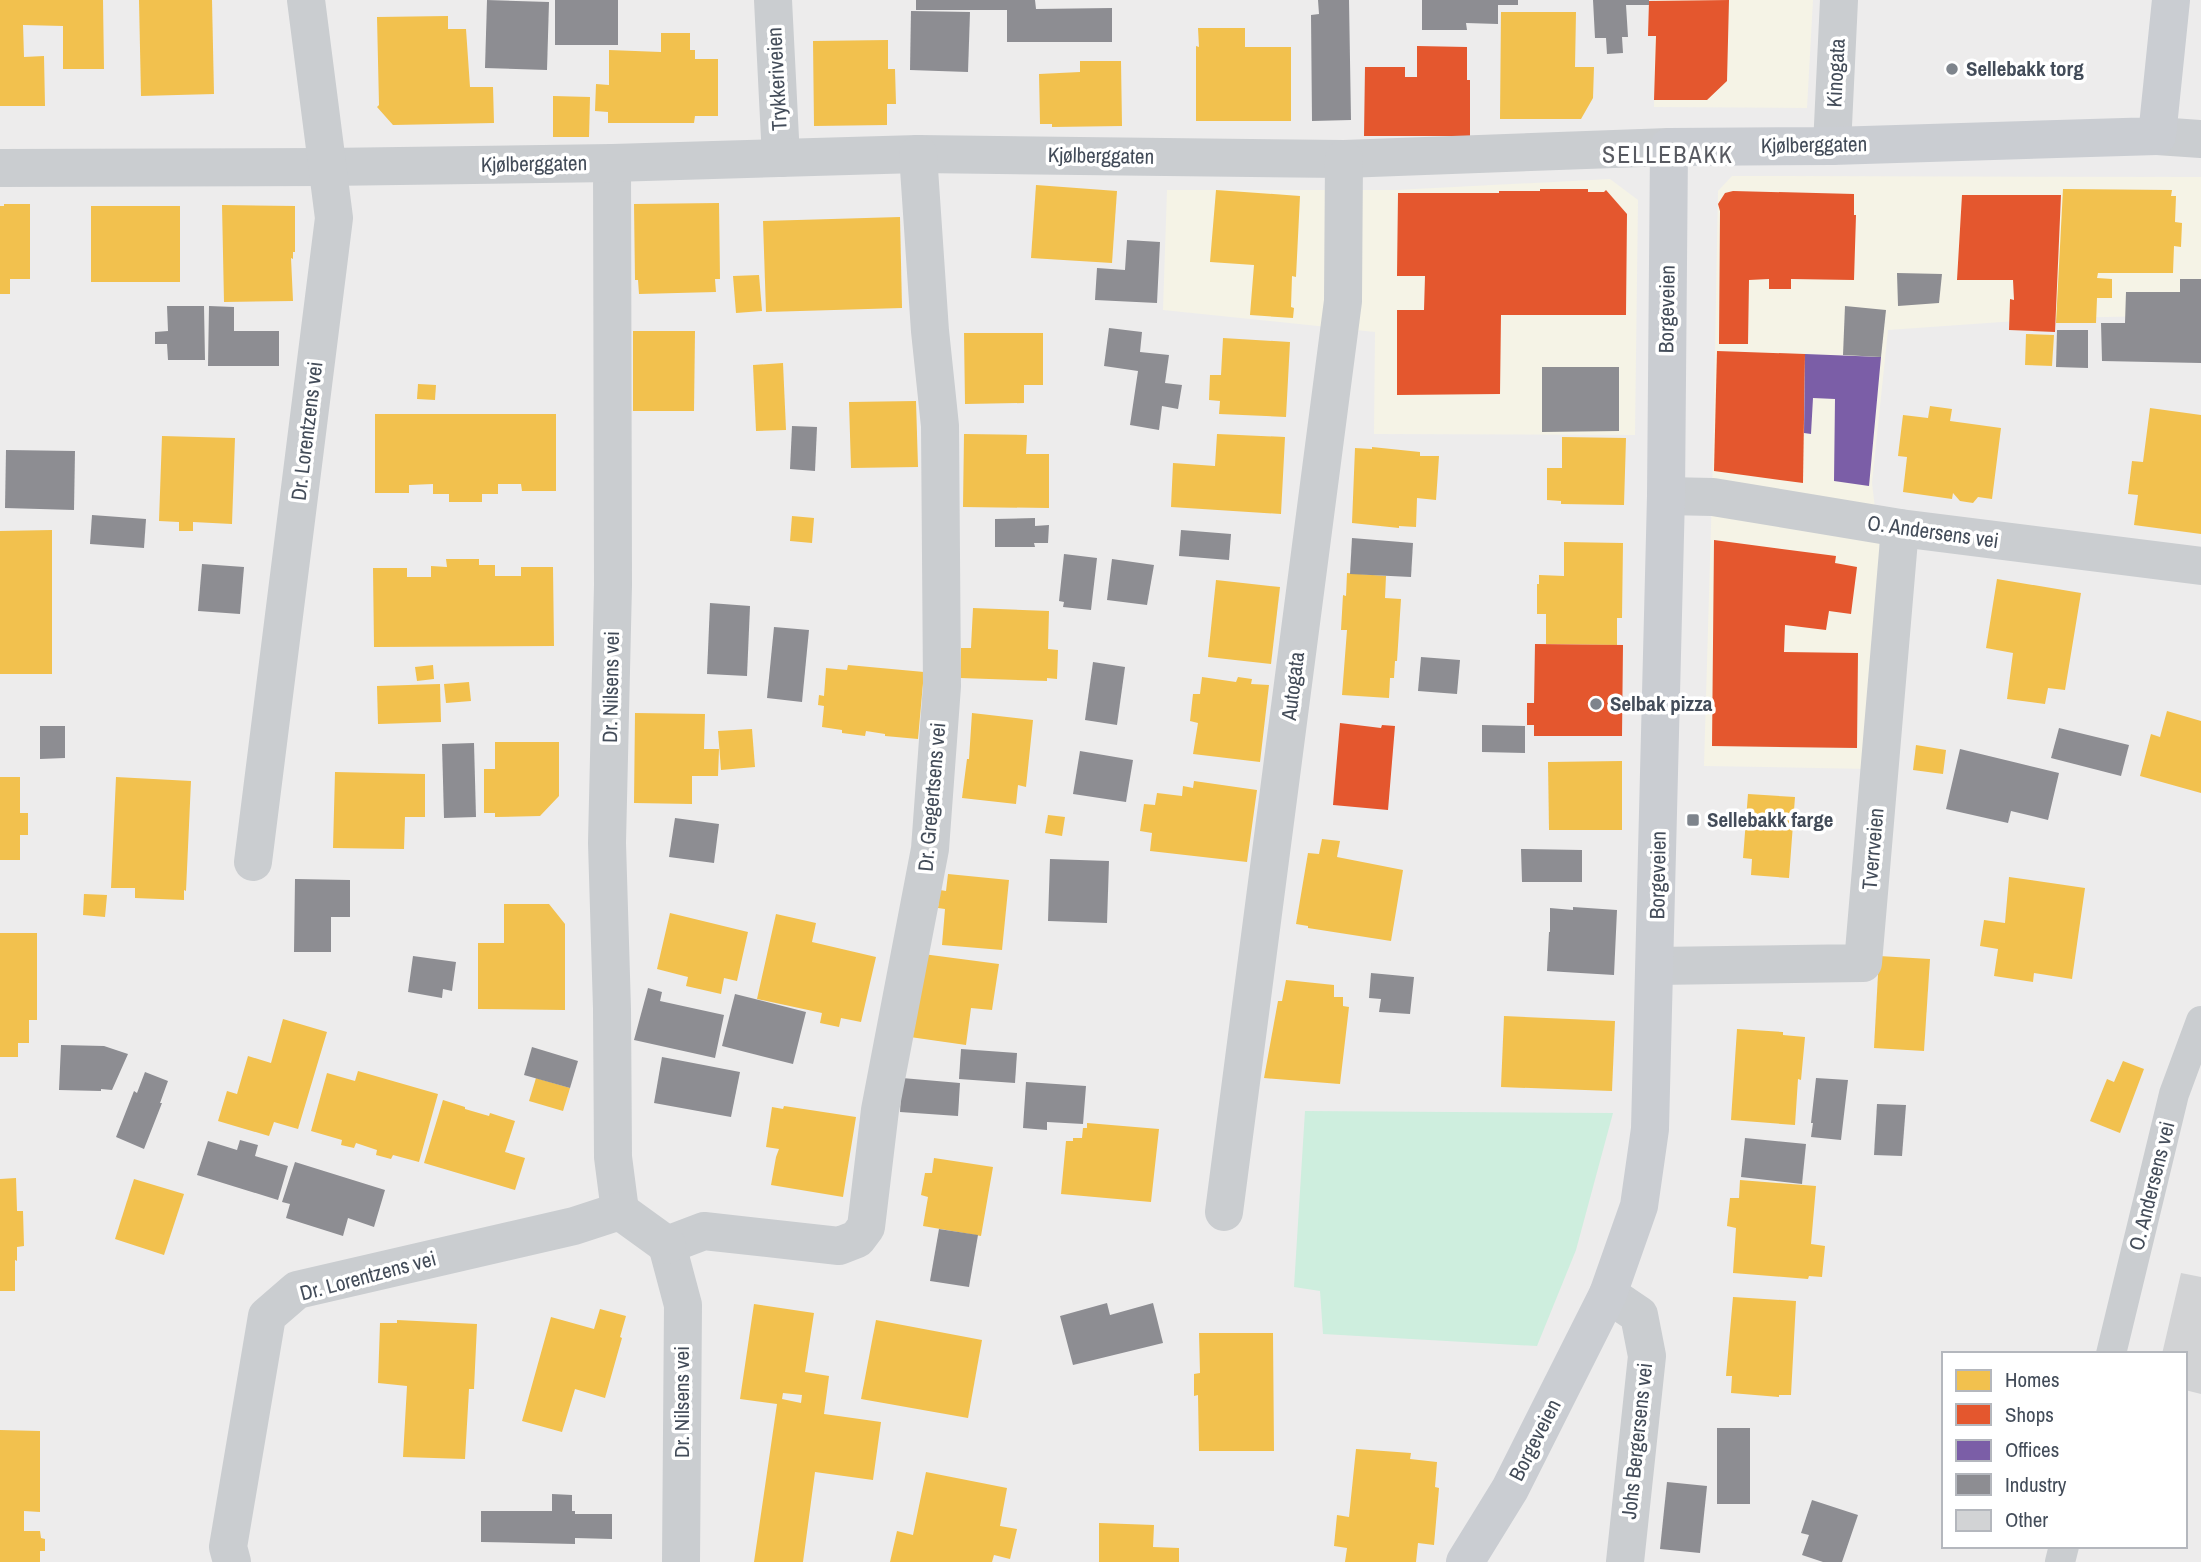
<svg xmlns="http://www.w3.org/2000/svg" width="2201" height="1562" font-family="'Archivo Narrow',sans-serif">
<rect width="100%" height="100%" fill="#edecec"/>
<g fill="#f5f3e6">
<path d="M1655,0h158l-6,108 -153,-1z"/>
<path d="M1732,176l469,1v138l-142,3 -171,12 -16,153 9,76 -11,210 -166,-3 9,-308 5,-267z"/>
<path d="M1610,179l28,21 -3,235 -261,-1 1,-102 -212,-22 4,-120h229z"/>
</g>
<path fill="#ceeede" d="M1305,1111l308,2 -37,137 -39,96 -214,-12 -3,-43 -26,-4z"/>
<g fill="#f2c14e" fill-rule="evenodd">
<path d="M0,0h103l1,69h-41v-43l-40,-1 1,32 20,-1 1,50h-45z"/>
<path d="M139,0h73l2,94 -73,2z"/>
<path d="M1501,12h75l-1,55h19l-1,31 -12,21h-81z"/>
<path d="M448,16v13h18l4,58h23l1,36 -101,2 -16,-18 2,-2 -2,-88z"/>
<path d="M1198,28h47v19h46v74h-95v-75l3,1z"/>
<path d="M661,33h29v17h5v9h23v57h-23l-1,7h-86v-11l-13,-1 1,-27 13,1v-35l52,2z"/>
<path d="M888,40v29h7l1,35h-9v21l-73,1 -1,-85z"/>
<path d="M1080,61h41l1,65 -70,1v-3h-12l-1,-50 41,-2z"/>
<path d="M553,96l37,1 -1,40h-36z"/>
<path d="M1036,185l81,6 -5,72 -81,-5z"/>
<path d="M2063,189l109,1 -1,6h5l-1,26 7,1 -1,24 -7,-1 -1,27h-75l-1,5 15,1v19h-15l-1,25h-40z"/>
<path d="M1216,190l84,6 -4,81 -4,-1 -1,31 3,1 -1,10 -43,-3 4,-50 -44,-3z"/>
<path d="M719,203l1,76h-5l1,13 -77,2 -1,-14h-3l-1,-76z"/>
<path d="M4,204h26v75h-20v15h-10v-88h4z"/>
<path d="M222,205l73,1v46h-2v7l-2,-1 2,43 -69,1z"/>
<rect x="91" y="206" width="89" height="76"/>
<path d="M900,217l2,91 -136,4 -3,-91z"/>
<path d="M759,275l3,36 -26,2 -3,-37z"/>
<path d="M633,331h62l-1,80h-61z"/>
<path d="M964,333h79v52h-19v18l-59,1z"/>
<path d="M2026,334l28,1 -2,31 -27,-1z"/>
<path d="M1223,338l67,4 -4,75 -67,-3 1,-13 -11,-1 1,-25h11z"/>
<path d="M783,363l3,67 -30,1 -3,-66z"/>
<path d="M418,384l18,1 -1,15 -18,-1z"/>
<path d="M916,401l2,66 -67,1 -2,-66z"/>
<path d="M1930,406l22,3 -2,12 51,7 -9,71 -14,-2 -5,6 -13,-2 -7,-8 -1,6 -49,-7 4,-35 -9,-1 5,-41 25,3z"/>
<path d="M2150,408l51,7v119l-67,-9 4,-30 -10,-1 4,-33 11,1z"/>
<path d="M375,414h181v77h-34l-1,-7h-23v10h-16v8h-33v-8h-16v-10l-24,1v8h-34z"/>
<path d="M964,434l63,1 -1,19h23v54l-86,-1z"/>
<path d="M1217,434l68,3 -4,77 -110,-7 2,-44 42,3z"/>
<path d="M162,436l73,2 -3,86 -39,-2v9h-14v-9l-20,-1z"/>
<path d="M1562,437l64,1 -2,67 -63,-1v-3l-14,-1v-32h15z"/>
<path d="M1372,447l48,5v4h19l-3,44 -19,-2 -1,29 -17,-1v2l-47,-5 3,-75 17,1z"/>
<path d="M792,516l22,2 -2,25 -22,-2z"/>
<path d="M52,530v144h-52v-143z"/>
<path d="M1564,542l59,1 -1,75h-5v27l-71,-1v-30h-9v-30h2v-9l25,1z"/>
<path d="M446,559h33v6h16v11h26v-9h32l1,79 -180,1 -1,-79h34v9h24v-11l16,1z"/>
<path d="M1347,573l39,3 -1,22 16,1 -4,62h-2l-1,17h-4l-1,20 -47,-3 5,-65h-6l2,-35 3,1z"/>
<path d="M1997,579l84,14 -16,97 -17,-2 -3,16 -38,-5 6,-46 -27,-5z"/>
<path d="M1216,580l64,7 -9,77 -63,-7z"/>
<path d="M973,608l76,3 -1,38 10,1 -1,29 -10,-1v3l-87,-3 1,-30h10z"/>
<path d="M433,665l1,14 -17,2 -2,-14z"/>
<path d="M848,665l76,7 -6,67 -33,-3v-2l-19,-3 -1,5 -23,-3v-3l-20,-3 2,-21 -6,-1 1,-10 5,1 2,-28 21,2z"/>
<path d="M1202,677l34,5 2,-5 14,2 -1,5 18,1 -9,77 -67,-8 5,-31 -8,-2 3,-27h7z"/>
<path d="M469,682l2,19 -25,2 -2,-19z"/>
<path d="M440,684l1,38 -63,2 -1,-38z"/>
<path d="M2167,711l34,10v72l-61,-17 11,-42 9,3z"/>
<path d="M635,713l70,1 -1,35h15l-1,27h-26v28l-58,-1z"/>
<path d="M972,713l61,7 -7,67 -8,-2 -2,19 -54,-6 5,-39h2z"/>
<path d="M752,729l3,38 -34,3 -3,-39z"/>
<path d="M495,742h64v54l-19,20 -45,1v-4h-11v-44h11z"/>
<path d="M1916,745l30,5 -3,24 -30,-4z"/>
<path d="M1622,761v69h-73l-1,-68z"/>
<path d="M335,772l90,2v43h-20l-1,32 -71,-1z"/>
<path d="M0,777h20v36h8v22h-8v25h-20z"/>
<path d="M116,777l75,4 -5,110 -2,-1v10l-49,-2v-10h-24z"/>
<path d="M1194,781l63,9 -10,72 -97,-11 2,-18 -12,-2 4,-27 11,1 2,-12 25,3 1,-10 10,2z"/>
<path d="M1748,794l47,3 -6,81 -38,-3 1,-16 -9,-1z"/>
<path d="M1048,815l17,2 -3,19 -17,-3z"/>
<path d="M1322,839l18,2 -3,16 66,13 -12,71 -83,-13v-2l-12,-2 12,-71 11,1z"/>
<path d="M948,874l61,6 -7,70 -60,-5 3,-36 -7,-1 2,-18 6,1z"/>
<path d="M2009,877l76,11 -13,91 -38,-6 -1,9 -39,-6 4,-27 -18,-3 4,-26 21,3z"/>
<path d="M84,894l23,1 -2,22 -22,-2z"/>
<path d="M504,904h45l16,20v86l-87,-1v-66h26z"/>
<path d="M670,913l78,19 -11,49 -13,-3 -3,16 -35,-8 2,-9 -31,-8z"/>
<path d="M776,914l40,9 -4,19 64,15 -15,65 -20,-4 -2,9 -19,-4 2,-10 -65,-14z"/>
<path d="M0,933h37v87h-8v23h-11v14h-18z"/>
<path d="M923,954l76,10 -7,46 -21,-2 -5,37 -56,-8z"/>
<path d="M1879,956l51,3 -6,92 -50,-3z"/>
<path d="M1286,980l48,5v12h9v9l6,1 -9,77 -76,-6 14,-77h4z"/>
<path d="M1504,1016l111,5 -3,70 -111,-4z"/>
<path d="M283,1019l44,13 -29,97 -24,-7 -5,14 -51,-15 9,-30 10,3 11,-38 23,7z"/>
<path d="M1737,1029l46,3v3l22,2 -4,43 -3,-1 -3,46 -64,-5z"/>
<path d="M2123,1061l21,8 -24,64 -30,-12 17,-42 7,3z"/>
<path d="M358,1071l80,23 -19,68 -26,-7 -2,4 -15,-4 1,-5 -21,-7 -2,5 -13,-3 1,-5 -31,-9 16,-58 28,8z"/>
<path d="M536,1078l34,10 -7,23 -34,-10z"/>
<path d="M443,1100l22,7v2l24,7 1,-3 25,8 -10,31 20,6 -10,32 -91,-27z"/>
<path d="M784,1106l72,11 -13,80 -72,-12 5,-28 3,-8 -13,-2 6,-40 11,2z"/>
<path d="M1087,1123l72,6 -8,73 -90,-8 5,-53h7v-3h9l1,-10h4z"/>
<path d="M934,1158l59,9 -12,69 -58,-10 5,-29 -7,-2 4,-22h7z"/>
<path d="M16,1178l1,33h6l1,35 -7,1v14l-2,-1v31h-15v-112z"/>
<path d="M134,1179l50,15 -20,61 -49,-16z"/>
<path d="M1740,1180l76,6 -5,58 14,2 -3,31 -13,-1 -1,3 -75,-6 3,-45 -9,-2 3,-28h9z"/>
<path d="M1733,1297l63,4 -5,94h-12v2l-48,-4 1,-17h-6z"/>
<path d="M754,1304l60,9 -9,59 24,4 -5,38 57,8 -8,58 -58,-8 -12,90h-49l23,-158 -37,-5zM783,1393l19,2 -1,8 -19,-4z"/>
<path d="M600,1309l26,7 -6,21 2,1 -17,60 -30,-9 -13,43 -40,-11 29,-104 43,12z"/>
<path d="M397,1320l80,4 -3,65h-5l-4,70 -62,-2 4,-71 -29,-3 2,-60h17z"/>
<path d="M876,1320l106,20 -14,78 -107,-19z"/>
<path d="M1199,1333h74l1,118h-75l-1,-56 -4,1v-22l6,-1z"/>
<path d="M0,1430l40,1v81l-16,-1v20h16l1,7 4,1v12h-5v11h-40z"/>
<path d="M1356,1449l55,4 -1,6 27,3 -2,25 4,1 -5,57 -16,-2 -2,19h-71l2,-14 -13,-2 3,-31 12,2z"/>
<path d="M926,1472l81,16 -7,38 17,3 -7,30 -16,-4 -2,7h-102l7,-31 16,4z"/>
<path d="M1099,1523l55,2 -1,22 26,1v14h-80z"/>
</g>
<g fill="#e4572e">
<path d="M1729,0l-2,81 -20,19h-53l2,-64h-8l1,-35z"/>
<path d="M1417,46l50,1v33h3v56h-106l1,-69h40v10h12z"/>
<path d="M1540,189h48v3h16l2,-2 21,24 -1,101h-125l-1,79 -103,1v-85h27l1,-34h-28l1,-83h101v-2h41z"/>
<path d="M1733,191l121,3v21h2l-2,65 -63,-1v10h-22v-10l-20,1 -1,64h-29l1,-133 -2,-7 7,-11z"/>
<path d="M1962,195h99l-6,137 -46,-2 1,-31 4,1 -1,-20h-56z"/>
<path d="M1717,351l88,3 -2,129 -89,-12z"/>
<path d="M1714,540l122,16 -1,7 22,4 -6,47 -22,-3 -3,19 -41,-5 -1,27 74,1 -1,95 -145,-2z"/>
<path d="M1535,644l88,1 -1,91h-88v-11h-7v-22h7z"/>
<path d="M1340,723l41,5 1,-3 13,1 -7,84 -55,-5z"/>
</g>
<path fill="#7b5ea7" d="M1805,354l76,3 -12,129 -35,-5 1,-82 -22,-1 -2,36 -7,-1z"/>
<g fill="#8d8d92">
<path d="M487,0l62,2 -2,68 -62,-2z"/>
<rect x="555" y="0" width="63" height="45"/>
<path d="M916,0h119l1,9 76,-1v34h-105v-32h-91z"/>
<path d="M1318,0h31l2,120 -39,1 -1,-106 8,-1z"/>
<path d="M1422,0h96v5h-20v19l-32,-1 1,7h-45z"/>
<path d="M1593,0h56v5h-23l2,32h-6l1,16 -16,1 -1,-16h-11z"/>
<path d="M911,11l59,1 -2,60 -58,-2z"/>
<path d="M1127,240l33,2 -3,61 -62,-3 2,-32 28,2z"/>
<path d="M1897,273l45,1 -3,29 -41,3z"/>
<path d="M2180,279h21v84l-99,-2 -1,-38h24l1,-31h54z"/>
<path d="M167,306h37l1,54h-37l-1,-16h-12v-12l13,-1z"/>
<path d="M209,306l25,1v24h45v35h-71z"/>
<path d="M1845,306l41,4 -5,47 -38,-2z"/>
<path d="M1109,328l33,4 -2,20 29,3 -4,28 17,2 -4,24 -16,-3 -3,24 -29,-5 8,-54 -34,-5z"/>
<path d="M2057,330h31v38l-32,-1z"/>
<path d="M1542,367h77v64l-77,1z"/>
<path d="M792,426l25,1 -2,44 -25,-2z"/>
<path d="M6,450l69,1 -1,59 -69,-2z"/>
<path d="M92,515l54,4 -2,29 -54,-4z"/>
<path d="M1035,518v8l14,-1 -1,18h-14l1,4h-40v-28z"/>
<path d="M1181,530l50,4 -2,26 -50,-4z"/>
<path d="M1352,538l61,5 -2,34 -61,-3z"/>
<path d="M1064,554l33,4 -6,52 -28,-3 1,-5 -5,-1z"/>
<path d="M1112,559l42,6 -7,40 -40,-5z"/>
<path d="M202,564l42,3 -4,47 -42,-3z"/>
<path d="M710,603l40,3 -3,70 -40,-2z"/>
<path d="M774,627l35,3 -7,72 -35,-4z"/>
<path d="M1421,657l39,3 -3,34 -39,-3z"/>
<path d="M1093,662l32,5 -8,58 -32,-5z"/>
<path d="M1482,725l43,1v27l-43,-1z"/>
<path d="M40,726h25v32l-25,1z"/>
<path d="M2059,728l70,17 -8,31 -70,-18z"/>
<path d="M474,743l2,74 -32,1 -2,-74z"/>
<path d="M1960,749l99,24 -11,47 -37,-9 -3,12 -62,-14z"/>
<path d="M1080,751l53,9 -7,42 -53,-8z"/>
<path d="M675,818l44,6 -5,39 -45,-6z"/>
<path d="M1521,849l61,1v32h-60z"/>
<path d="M1050,859l59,2 -2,62 -59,-2z"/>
<path d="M295,879l55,1v37h-19v35h-37z"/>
<path d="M1573,907l44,3 -3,65 -67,-4 2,-39h1v-24l23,2z"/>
<path d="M413,956l43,6 -4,29 -9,-2 -1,9 -34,-6z"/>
<path d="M1371,973l43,4 -4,37 -31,-2 2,-13 -12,-1z"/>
<path d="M648,988l14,4 -2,9 64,14 -9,43 -81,-18z"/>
<path d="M735,994l71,18 -13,52 -71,-18z"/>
<path d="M61,1045l43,1 24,8 -16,36 -11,-1v2l-42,-1z"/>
<path d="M532,1047l46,14 -8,27 -46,-13z"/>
<path d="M961,1049l56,4 -2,30 -56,-4z"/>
<path d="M662,1057l78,15 -9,45 -77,-14z"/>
<path d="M145,1072l23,9 -8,22h2l-18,46 -28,-12 18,-46 3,2z"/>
<path d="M902,1078l58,5 -2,33 -58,-4z"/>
<path d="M1816,1078l32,2 -7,60 -30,-3 2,-14h-2z"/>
<path d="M1026,1082l60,4 -3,38 -36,-2v8l-24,-2z"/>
<path d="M1877,1104l29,1 -4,51 -28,-1z"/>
<path d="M1745,1138l61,6 -4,40 -61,-7z"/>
<path d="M240,1140l18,5 -3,11 33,10 -10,34 -81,-25 11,-34 29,9z"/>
<path d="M295,1162l90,28 -11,37 -26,-9 -5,18 -57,-18 4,-14 -8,-2z"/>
<path d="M939,1229l39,6 -9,52 -39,-6z"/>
<path d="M1107,1303l3,12 43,-12 10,40 -90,22 -13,-49z"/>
<rect x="1717" y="1428" width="33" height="76"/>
<path d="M1667,1482l40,4 -7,67 -40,-4z"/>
<path d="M552,1494l20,1v16h3v3h37v25l-37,-1v6l-94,-2v-31h71z"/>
<path d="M1812,1500l46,15 -16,47h-19l-21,-7 7,-20 -8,-2z"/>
</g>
<path fill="#d2d3d5" d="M2181,1273l20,4v117l-16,-4v-36h-23z"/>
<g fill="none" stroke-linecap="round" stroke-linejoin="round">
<g stroke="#cacdd0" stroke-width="30">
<path d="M2111,1354l63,-260 27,-73"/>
<path d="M2060,1562l4,-16"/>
</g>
<g stroke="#cacdd0" stroke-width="38">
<path d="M773,0l8,158"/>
<path d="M2157,136l44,3"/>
<path d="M1832,146l7,-146"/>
<path d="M612,163l1,422 -6,258 5,166 1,148 7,54"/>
<path d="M0,168l326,-1 286,-4 306,-9 426,5 325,-12"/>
<path d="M1666,496l47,1 187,31 301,38"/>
<path d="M253,862l81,-644 -28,-218"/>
<path d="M1655,966l208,-3 37,-435"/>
<path d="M1224,1212l119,-911 1,-142"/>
<path d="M667,1245l37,-14 135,15 18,-7 9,-12 14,-117 50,-261 12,-163 -2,-260 -10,-95 -12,-177"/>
<path d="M667,1245l16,60 -2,257"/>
<path d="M1608,1294l31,21 8,41 -22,206"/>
<path d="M232,1562l-4,-15 39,-231 30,-26 277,-64 46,-15 47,34"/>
</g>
<path stroke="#cacdd2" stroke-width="38" d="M1465,1562l45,-73 98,-195 31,-88 11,-77 16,-633 3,-349 163,-1 325,-10 14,-136"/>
</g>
<g fill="#7e848c" stroke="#fff" stroke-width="2.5">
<circle cx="1952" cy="69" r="7"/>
<circle cx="1596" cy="704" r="7"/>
<rect x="1686" y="813" width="14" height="14" rx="3.5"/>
</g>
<g text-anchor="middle" stroke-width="7" stroke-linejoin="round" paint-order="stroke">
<g font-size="21" font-weight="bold" fill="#434c59" stroke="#fff" text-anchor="start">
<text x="1966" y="76">Sellebakk torg</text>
<text x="1610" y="711">Selbak pizza</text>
<text x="1707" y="827">Sellebakk farge</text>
</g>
<g font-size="21" fill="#434c59" stroke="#fff">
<text transform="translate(1836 73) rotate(-87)" y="7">Kinogata</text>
<text transform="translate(777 79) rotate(-93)" y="7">Trykkeriveien</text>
<text transform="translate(1814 145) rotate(-1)" y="7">Kjølberggaten</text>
<text transform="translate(1101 156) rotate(1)" y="7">Kjølberggaten</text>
<text transform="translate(534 164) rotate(-1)" y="7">Kjølberggaten</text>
<text transform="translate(1667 309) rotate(-89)" y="7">Borgeveien</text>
<text transform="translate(307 431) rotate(-83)" y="7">Dr. Lorentzens vei</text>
<text transform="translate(1933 532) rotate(8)" y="7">O. Andersens vei</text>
<text transform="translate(1293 686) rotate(-83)" y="7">Autogata</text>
<text transform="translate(611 687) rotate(-89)" y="7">Dr. Nilsens vei</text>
<text transform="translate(932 797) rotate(-85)" y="7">Dr. Gregertsens vei</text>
<text transform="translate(1873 849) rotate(-85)" y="7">Tverrveien</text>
<text transform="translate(1658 875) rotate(-89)" y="7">Borgeveien</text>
<text transform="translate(2152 1186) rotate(-76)" y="7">O. Andersens vei</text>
<text transform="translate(368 1276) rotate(-15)" y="7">Dr. Lorentzens vei</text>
<text transform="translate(682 1402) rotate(-90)" y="7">Dr. Nilsens vei</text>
<text transform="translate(1535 1440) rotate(-63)" y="7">Borgeveien</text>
<text transform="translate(1637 1441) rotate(-84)" y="7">Johs Bergersens vei</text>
</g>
<g font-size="24" letter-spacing="2" fill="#585a61" stroke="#fff">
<text x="1668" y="163">SELLEBAKK</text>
</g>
</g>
<rect x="1942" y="1352" width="245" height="196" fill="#ffffff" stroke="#b4b7bd" stroke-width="2"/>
<rect x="1956" y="1370" width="35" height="21" fill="#f2c14e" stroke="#b4b7bd" stroke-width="2"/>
<text x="2005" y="1387" font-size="21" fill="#434c59">Homes</text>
<rect x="1956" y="1404" width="35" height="21" fill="#e4572e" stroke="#b4b7bd" stroke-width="2"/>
<text x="2005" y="1422" font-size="21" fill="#434c59">Shops</text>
<rect x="1956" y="1440" width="35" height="21" fill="#7b5ea7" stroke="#b4b7bd" stroke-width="2"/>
<text x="2005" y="1457" font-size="21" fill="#434c59">Offices</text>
<rect x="1956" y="1474" width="35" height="21" fill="#8d8d92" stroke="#b4b7bd" stroke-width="2"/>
<text x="2005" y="1492" font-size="21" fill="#434c59">Industry</text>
<rect x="1956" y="1510" width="35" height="21" fill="#d2d3d5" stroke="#b4b7bd" stroke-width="2"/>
<text x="2005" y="1527" font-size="21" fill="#434c59">Other</text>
</svg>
